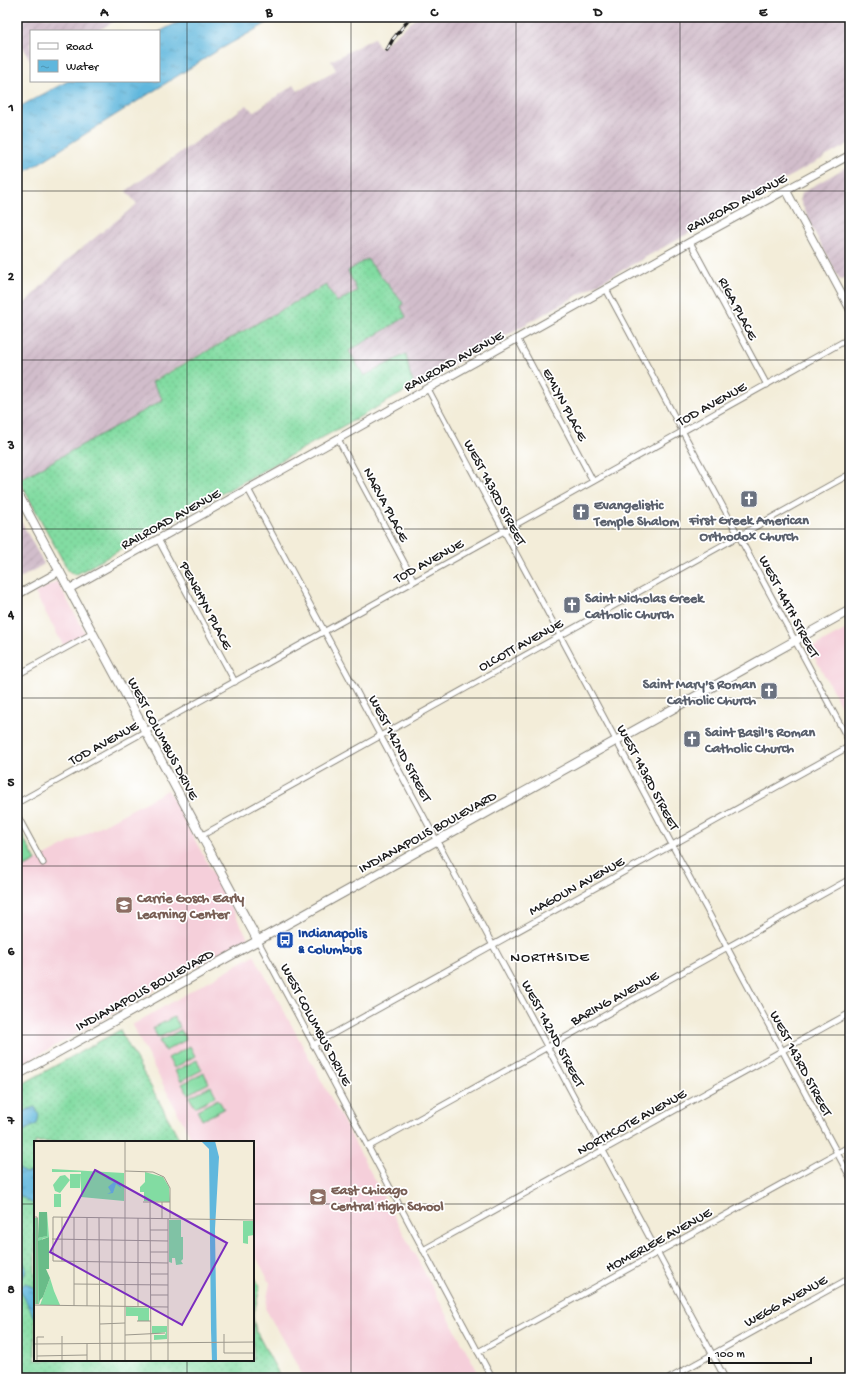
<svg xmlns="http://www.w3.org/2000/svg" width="867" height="1395" font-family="'Gochi Hand',sans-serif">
<defs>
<pattern id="industrial-furrows" width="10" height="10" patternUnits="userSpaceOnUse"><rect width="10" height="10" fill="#d1bdcb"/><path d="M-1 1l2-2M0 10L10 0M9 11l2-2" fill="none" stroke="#b3a2ae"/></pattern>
<pattern id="grass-dots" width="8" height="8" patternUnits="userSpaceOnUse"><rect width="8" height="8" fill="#82dca2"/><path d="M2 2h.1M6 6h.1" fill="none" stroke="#70bc8b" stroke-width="1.8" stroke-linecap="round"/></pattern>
<pattern id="park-tufts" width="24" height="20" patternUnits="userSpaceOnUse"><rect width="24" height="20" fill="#82dca2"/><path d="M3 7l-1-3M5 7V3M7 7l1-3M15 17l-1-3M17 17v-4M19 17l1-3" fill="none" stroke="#70bc8b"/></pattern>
<pattern id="water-ripples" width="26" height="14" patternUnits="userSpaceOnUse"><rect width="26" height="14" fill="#60b7dd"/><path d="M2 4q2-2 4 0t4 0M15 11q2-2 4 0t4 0" fill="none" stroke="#4e94b2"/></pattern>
</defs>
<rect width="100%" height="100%" fill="#fff"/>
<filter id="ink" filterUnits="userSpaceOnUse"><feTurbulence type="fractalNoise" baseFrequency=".025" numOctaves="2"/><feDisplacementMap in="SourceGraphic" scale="8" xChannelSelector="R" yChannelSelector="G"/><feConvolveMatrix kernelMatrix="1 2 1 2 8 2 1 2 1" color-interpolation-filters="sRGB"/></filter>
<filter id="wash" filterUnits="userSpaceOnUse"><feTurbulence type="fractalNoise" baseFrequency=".012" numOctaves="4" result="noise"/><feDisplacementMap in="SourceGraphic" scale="16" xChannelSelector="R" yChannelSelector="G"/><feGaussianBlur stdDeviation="0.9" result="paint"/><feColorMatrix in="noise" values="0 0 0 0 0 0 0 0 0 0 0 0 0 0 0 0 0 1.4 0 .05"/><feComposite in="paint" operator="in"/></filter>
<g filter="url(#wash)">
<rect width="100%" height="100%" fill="#f3edd9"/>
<g fill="#f5cfda">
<path d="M57,581l28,52 -22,12 -28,-52z"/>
<path d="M850,627v95l-40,-73z"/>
<path d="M168,790l80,148 -231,129v-196z"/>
<path d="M254,955l227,423h-177l-39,-70 5,-25 -17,-32v-109h-60l-61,-117z"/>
</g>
<g fill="url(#industrial-furrows)">
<path d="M17,17h105l-25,14h-66v31l-14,-26z"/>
<path d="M417,17h433v126l-435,243 -5,-11 -4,-21 -42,22 -15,-25 8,-60 -20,11 -11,-17 -174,96 11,19 -144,80 -2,-5v-164l49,-50 71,-57 -11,-13 121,-86 6,7 41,-27 4,6 38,-21 -5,-9 43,-23 6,10z"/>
<path d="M850,165v109l-10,6 -24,-45 -16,-35 1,-4 2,-4z"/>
<path d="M17,514l27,50 -27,16z"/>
</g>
<g fill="url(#grass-dots)" stroke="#4f7c5f">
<path d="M367,259l36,44 -2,4 5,10 -57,34 15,25 42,-22 4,21 5,11 -338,188h-4l-5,-4 -49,-90 144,-80 -11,-18 174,-97 11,17 20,-11 -9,-20z"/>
<path d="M120,1030l61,112h-146v218h218v-86l7,13 -7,30 3,14 25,47h-264v-291z"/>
</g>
<path fill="url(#park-tufts)" stroke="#4f7c5f" d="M17,826l19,35 -19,10z"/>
<g fill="#82dca2" stroke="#4f7c5f">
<path d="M174,1017l6,10 -22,11 -5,-10z"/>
<path d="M181,1030l5,10 -21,11 -6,-10z"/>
<path d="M190,1046l5,10 -21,12 -6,-10z"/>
<path d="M197,1060l5,10 -21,11 -6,-10z"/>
<path d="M204,1073l5,10 -21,11 -6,-10z"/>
<path d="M211,1086l5,10 -21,11 -6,-10z"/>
<path d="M218,1099l6,10 -22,11 -5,-10z"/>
</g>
<g fill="url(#water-ripples)" stroke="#3e6a7c">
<path d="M188,17h90l-61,34 -200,126v-69l51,-27h91v-49z"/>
<path d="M35,1107l4,8 -2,9 -10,5 -10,8v-21l12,-7z"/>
<path d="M17,1165l2,4 6,4 10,-2v34l-18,-11z"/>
<path d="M17,1243l3,6 6,22 -4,8 -4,1 -1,-1z"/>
<path d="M26,1283l9,6v29l-16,-30z"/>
</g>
</g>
<g filter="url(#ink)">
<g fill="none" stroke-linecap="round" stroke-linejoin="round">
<defs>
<g id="minor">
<path d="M690,242l77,143"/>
<path d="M606,289l244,454"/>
<path d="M517,338l76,143"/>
<path d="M428,389l422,788"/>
<path d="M338,439l76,142"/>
<path d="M248,489l477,889"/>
<path d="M158,539l77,143"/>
<path d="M17,675l76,-42"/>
<path d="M17,803l833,-465"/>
<path d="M17,815l26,48"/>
<path d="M201,836l649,-362"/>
<path d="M258,941l234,437"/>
<path d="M313,1045l537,-299"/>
<path d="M368,1147l482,-268"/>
<path d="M423,1250l427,-237"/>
<path d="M478,1352l372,-206"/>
<path d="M670,1378l180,-100"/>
</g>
<g id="tertiary">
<path d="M786,190l64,119"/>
<path d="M69,589l621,-347 160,-87"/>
<path d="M17,595l43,-24"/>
</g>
<g id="primary">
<path d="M17,492l241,449"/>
<path d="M17,1075l833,-465"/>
</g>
</defs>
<use href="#minor" stroke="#88847a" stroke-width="7"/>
<use href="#tertiary" stroke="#88847a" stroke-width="9"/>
<use href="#primary" stroke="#88847a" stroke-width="10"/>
<use href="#minor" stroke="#fff" stroke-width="5"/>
<use href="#tertiary" stroke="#fff" stroke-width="7"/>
<use href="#primary" stroke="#fff" stroke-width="8"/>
<defs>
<path id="rail" d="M387,50l6,-11 18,-22"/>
</defs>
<use href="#rail" stroke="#1c1c1c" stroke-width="3.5"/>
<use href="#rail" stroke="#fff" stroke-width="2" stroke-dasharray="6" stroke-linecap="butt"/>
</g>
</g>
<path fill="none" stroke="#1c1c1c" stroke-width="1" stroke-opacity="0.55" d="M187,17v1125M351,17v1361M516,17v1361M680,17v1361M17,191h833M17,360h833M17,529h833M17,698h833M17,866h833M17,1035h833M17,1204h18M253,1204h597M187,1360v18"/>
<defs>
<symbol id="church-square" viewBox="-11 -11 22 22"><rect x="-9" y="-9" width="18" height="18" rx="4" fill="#6b7280" stroke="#fff"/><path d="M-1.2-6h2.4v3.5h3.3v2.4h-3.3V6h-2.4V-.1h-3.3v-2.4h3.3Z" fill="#fff"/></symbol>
<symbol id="school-square" viewBox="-11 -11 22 22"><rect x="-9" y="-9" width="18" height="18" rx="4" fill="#8d6e63" stroke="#fff"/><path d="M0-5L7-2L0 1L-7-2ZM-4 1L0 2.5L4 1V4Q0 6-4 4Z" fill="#fff"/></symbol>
<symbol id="bus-square" viewBox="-11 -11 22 22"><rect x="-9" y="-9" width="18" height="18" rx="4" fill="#1a4fb4" stroke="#fff"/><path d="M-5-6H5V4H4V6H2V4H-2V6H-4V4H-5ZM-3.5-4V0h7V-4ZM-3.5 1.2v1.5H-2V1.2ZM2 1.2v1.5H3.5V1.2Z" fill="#fff"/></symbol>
</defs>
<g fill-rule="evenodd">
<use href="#church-square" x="739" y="489" width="20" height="20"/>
<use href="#church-square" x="571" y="502" width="20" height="20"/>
<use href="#church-square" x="562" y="595" width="20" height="20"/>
<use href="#church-square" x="759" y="681" width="20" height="20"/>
<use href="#church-square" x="682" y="729" width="20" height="20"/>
<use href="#school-square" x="114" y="895" width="20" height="20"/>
<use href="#bus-square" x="275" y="930" width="20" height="20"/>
<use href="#school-square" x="308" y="1187" width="20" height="20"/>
</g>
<g text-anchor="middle" stroke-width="3.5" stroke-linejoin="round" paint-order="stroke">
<g font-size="14" fill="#1c1c1c" stroke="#fff">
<text transform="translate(736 202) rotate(-28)" y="5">RAILROAD AVENUE</text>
<text transform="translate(739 308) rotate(62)" y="5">RIGA PLACE</text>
<text transform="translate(453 360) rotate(-29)" y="5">RAILROAD AVENUE</text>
<text transform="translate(711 403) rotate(-29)" y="5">TOD AVENUE</text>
<text transform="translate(566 404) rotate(62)" y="5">EMLYN PLACE</text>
<text transform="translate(496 492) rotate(62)" y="5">WEST 143RD STREET</text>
<text transform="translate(387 504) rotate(62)" y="5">NARVA PLACE</text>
<text transform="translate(170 518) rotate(-29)" y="5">RAILROAD AVENUE</text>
<text transform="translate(428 560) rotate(-29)" y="5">TOD AVENUE</text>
<text transform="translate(207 605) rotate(62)" y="5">PENRHYN PLACE</text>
<text transform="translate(790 606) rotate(62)" y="5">WEST 144TH STREET</text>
<text transform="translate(520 644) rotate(-29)" y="5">OLCOTT AVENUE</text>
<text transform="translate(164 738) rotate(62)" y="5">WEST COLUMBUS DRIVE</text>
<text transform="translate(103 742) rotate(-29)" y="5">TOD AVENUE</text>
<text transform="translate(401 748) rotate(62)" y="5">WEST 142ND STREET</text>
<text transform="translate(649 777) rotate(62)" y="5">WEST 143RD STREET</text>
<text transform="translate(427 831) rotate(-29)" y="5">INDIANAPOLIS BOULEVARD</text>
<text transform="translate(576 885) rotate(-29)" y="5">MAGOUN AVENUE</text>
<text transform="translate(144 989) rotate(-29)" y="5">INDIANAPOLIS BOULEVARD</text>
<text transform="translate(614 997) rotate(-29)" y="5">BARING AVENUE</text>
<text transform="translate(317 1024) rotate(62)" y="5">WEST COLUMBUS DRIVE</text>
<text transform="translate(554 1033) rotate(62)" y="5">WEST 142ND STREET</text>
<text transform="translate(802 1063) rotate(62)" y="5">WEST 143RD STREET</text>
<text transform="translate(631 1121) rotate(-29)" y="5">NORTHCOTE AVENUE</text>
<text transform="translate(658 1239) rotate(-29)" y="5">HOMERLEE AVENUE</text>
<text transform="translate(785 1300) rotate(-29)" y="5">WEGG AVENUE</text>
</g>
<g font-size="14" font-weight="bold" fill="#5b616d" stroke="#fff" text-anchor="start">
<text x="594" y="509">Evangelistic<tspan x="594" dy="16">Temple Shalom</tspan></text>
<text x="749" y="524" text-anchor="middle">First Greek American<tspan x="749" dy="16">Orthodox Church</tspan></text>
<text x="585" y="602">Saint Nicholas Greek<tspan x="585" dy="16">Catholic Church</tspan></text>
<text x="756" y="688" text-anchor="end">Saint Mary's Roman<tspan x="756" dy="16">Catholic Church</tspan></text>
<text x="705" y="736">Saint Basil's Roman<tspan x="705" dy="16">Catholic Church</tspan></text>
</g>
<g font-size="14" font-weight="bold" fill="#785e54" stroke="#fff" text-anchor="start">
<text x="137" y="902">Carrie Gosch Early<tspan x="137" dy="16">Learning Center</tspan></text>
<text x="331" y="1194">East Chicago<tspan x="331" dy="16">Central High School</tspan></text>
</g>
<g font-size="14" font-weight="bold" fill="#164399" stroke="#fff" text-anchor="start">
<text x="298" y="937">Indianapolis<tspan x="298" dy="16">&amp; Columbus</tspan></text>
</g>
<g font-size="15" letter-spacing="1" fill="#1c1c1c" stroke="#fff">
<text x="550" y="961">NORTHSIDE</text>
</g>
</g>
<g transform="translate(34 1141)">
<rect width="220" height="220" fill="#f3edd9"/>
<path d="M18,28l72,4v28l-43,-4v-25h-29zM13,71l2,25 -7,2 -2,62 -1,3h-5v-86h4v-3v23l8,-2zM135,79h12v17h2v22l-2,2 2,3 -7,1 -1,-7h-3v5l-3,-1zM209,80h11v14l-6,1v8l-5,-1zM16,137l4,13 6,14h-20zM118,185h15v13l-13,1v-5h11l1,-3 -14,2z" fill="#82dca2"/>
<path d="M5,71h8v24l-9,2zM15,96v32h-3l4,9 -7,19 -4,4 -1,-60z" fill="#69bc88"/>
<path d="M111,31l18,5 6,10 1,15 -26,-1v-9h-4v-5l5,-5zM92,166l23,1v13h-11v-5h-12z" fill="#82dca2"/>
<path d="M36,33h11l-1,14h-10v-8l-10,13 -5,-2 -2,-6 7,-9 5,-1 5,5zM20,53h7v13h-7z" fill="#82dca2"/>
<path d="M167,0h14l4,16 -4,72 2,132h-5l-1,-31 -2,-181zM71,37l9,1 6,4 1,5 -5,-4 -3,9 -6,1 4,-2 -3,-5 6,-5z" fill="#60b7dd"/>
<path fill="none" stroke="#9d998d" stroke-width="1" d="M91,0v220M91,30l28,1 11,5 6,11v31M109,61h27M116,61l1,159M128,61v17M0,76h3v87M28,76v44M40,76v89M53,77v88M65,77l1,143M78,77v143M91,77l-72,-1v44l115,2M91,77l129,2M104,77v89M134,78v142M116,89h18M18,98l116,2M116,111h18M117,133h17M40,143l94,1M117,154h17M0,164l134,2M103,180h14M66,183l25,-1M190,193v19h30M91,194l40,-2M53,202v18M0,203l220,-2M3,215l50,-1M3,220v-24h7M28,220v-25"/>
<path fill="#7b2cbf" fill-opacity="0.15" stroke="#7b2cbf" stroke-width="2" d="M61,29l132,73 -45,82 -132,-73z"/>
<rect width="220" height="220" fill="none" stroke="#1c1c1c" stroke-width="2"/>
</g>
<rect width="867" height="1395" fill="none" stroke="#fff" stroke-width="44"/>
<rect x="30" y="30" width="130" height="52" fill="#ffffff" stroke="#a4a4a4"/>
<rect x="38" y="43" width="20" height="6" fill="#ffffff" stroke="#a4a4a4"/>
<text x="66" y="50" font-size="12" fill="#1c1c1c">Road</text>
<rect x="38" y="60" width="20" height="12" fill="url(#water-ripples)" stroke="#a4a4a4"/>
<text x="66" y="70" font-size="12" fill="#1c1c1c">Water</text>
<path d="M709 1357v6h102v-6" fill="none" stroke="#1c1c1c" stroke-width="2"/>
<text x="715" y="1357" font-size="12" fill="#1c1c1c" stroke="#ffffff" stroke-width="3" paint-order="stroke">100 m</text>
<rect x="22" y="22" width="823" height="1351" fill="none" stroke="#1c1c1c" stroke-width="1.5"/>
<g font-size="13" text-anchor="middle" font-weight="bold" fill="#1c1c1c">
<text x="104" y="16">A</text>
<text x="269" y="16">B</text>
<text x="434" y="16">C</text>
<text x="598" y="16">D</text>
<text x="763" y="16">E</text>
<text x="11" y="111">1</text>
<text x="11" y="280">2</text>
<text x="11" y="449">3</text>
<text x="11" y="618">4</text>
<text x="11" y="786">5</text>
<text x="11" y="955">6</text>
<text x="11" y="1124">7</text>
<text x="11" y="1293">8</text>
</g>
</svg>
